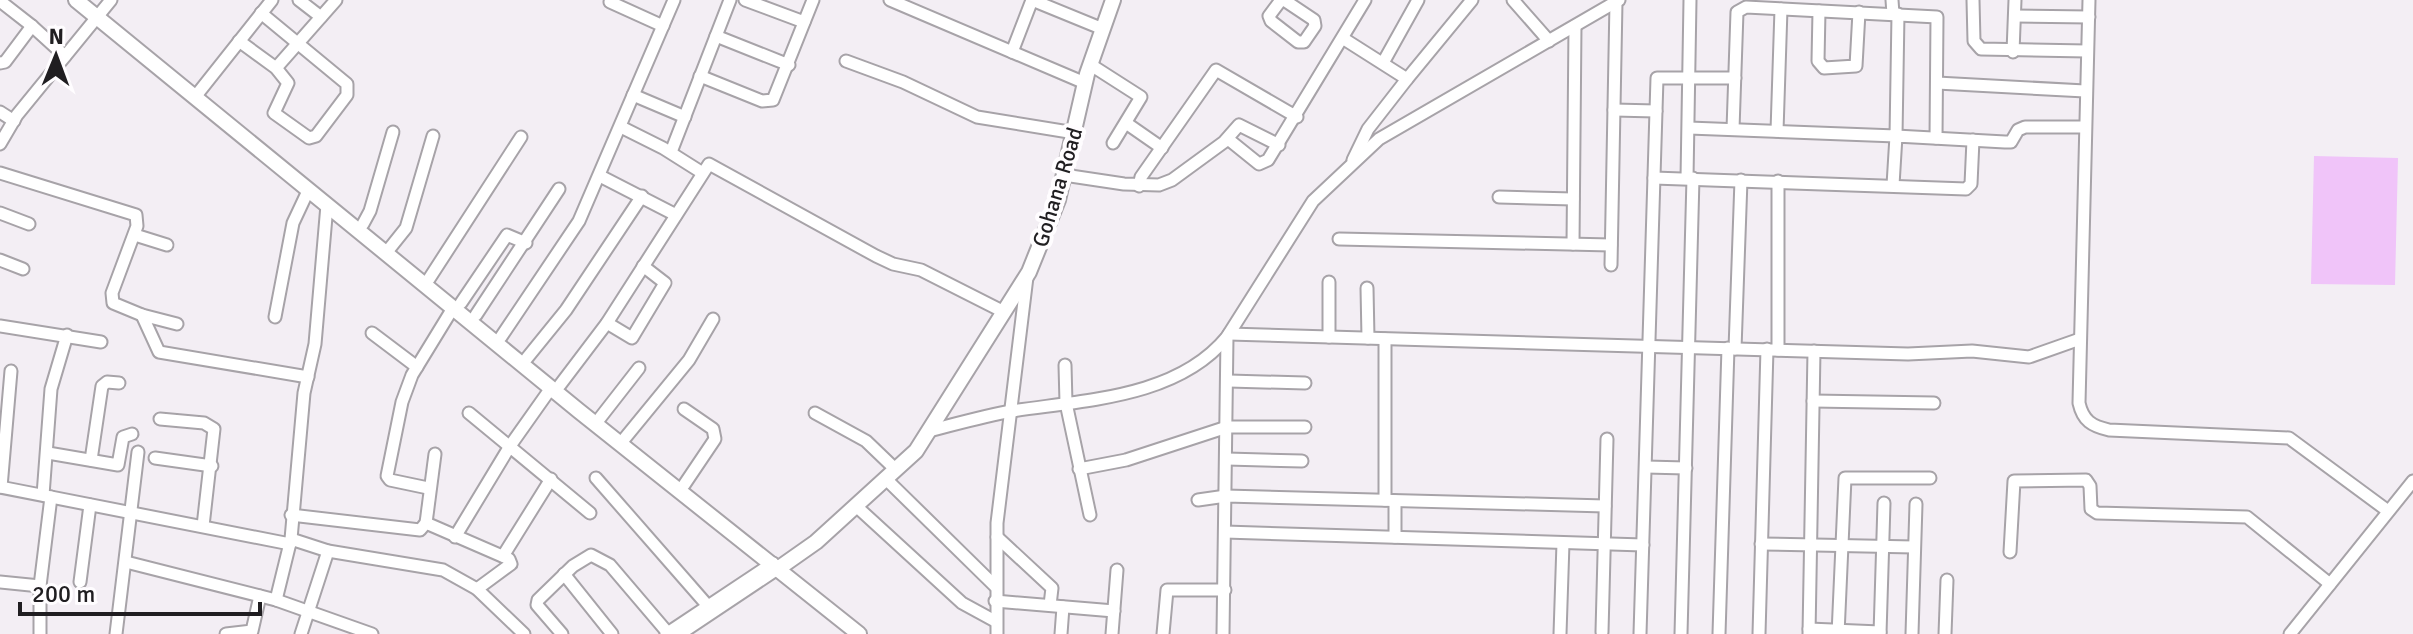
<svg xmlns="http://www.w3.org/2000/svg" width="2413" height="634" font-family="Signika,sans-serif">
<rect width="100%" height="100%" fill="#f3eef4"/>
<path fill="#f0c4f9" d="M2314,156l84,2 -3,127 -84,-1z"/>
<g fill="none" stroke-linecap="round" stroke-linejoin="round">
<defs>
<g id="minor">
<path d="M299,0l22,17"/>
<path d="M745,0l59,22"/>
<path d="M890,0l195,83"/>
<path d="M1032,0l71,29"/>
<path d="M1281,0l-12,16 2,5 27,21h6l11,-16 -1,-6 -30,-20"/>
<path d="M1513,0l36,41"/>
<path d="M1892,0l1,14"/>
<path d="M1973,0l1,41 7,8 106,2"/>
<path d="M2089,0l-10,403c4,18 13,23 30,27l180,8 99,73"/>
<path d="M0,1l32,25"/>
<path d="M610,2l53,24"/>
<path d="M1819,11l-1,50 6,7 32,-2 3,-54"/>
<path d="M2015,16l74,1"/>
<path d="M716,36l73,29"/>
<path d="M1344,39l63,40 65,-79"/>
<path d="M239,41l37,27 12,15 -14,30 35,25 7,-2 31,-41v-11l-86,-71"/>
<path d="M1012,52l20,-52"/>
<path d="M2013,52l2,-52"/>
<path d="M846,61l57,21 74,35 98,16"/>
<path d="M1384,61l34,-61"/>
<path d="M0,63l5,-1 27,-36 33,30"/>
<path d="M1091,65l50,32 -28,46"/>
<path d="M276,68l60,-68"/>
<path d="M700,76l62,25 11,-1 40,-100"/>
<path d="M1937,83l148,8"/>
<path d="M633,95l52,22"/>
<path d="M195,97l77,-97"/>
<path d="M1614,110l42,1"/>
<path d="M0,112l14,9"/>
<path d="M1126,123l36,25"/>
<path d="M621,127l42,21 38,24"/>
<path d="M1689,128l207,8 2,-122"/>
<path d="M1733,129l4,-117 9,-5 191,10 -1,121"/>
<path d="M1777,131l4,-122"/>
<path d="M1228,139l31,25 9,-4 97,-160"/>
<path d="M0,144l17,-29 94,-115"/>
<path d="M671,152l59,-152"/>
<path d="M1353,160l15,-31 39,-50"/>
<path d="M0,173l136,42 1,11 -25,67 1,10 29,12 35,9"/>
<path d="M1064,175l60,9 35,1 13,-5 52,-38 15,-17 40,20"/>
<path d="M600,176l76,39"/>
<path d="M1654,178l312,11 5,-5 2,-44"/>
<path d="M1687,178l3,-178"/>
<path d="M1893,185l3,-49 109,6h6l7,-12 7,-3h59"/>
<path d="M1139,186l2,-9 75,-107 81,47"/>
<path d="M1499,197l74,2"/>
<path d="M0,213l29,11"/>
<path d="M363,224l7,-13 23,-79"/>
<path d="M135,235l32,10"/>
<path d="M1339,239l272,6"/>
<path d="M1573,244l2,-218"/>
<path d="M386,253l20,-25 27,-92"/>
<path d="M0,260l23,9"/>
<path d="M1611,265l5,-263"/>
<path d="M429,279l92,-142"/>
<path d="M1367,288l1,50"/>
<path d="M461,303l46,-68 19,8"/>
<path d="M142,315l17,37 149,25"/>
<path d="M476,315l83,-126"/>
<path d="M275,317l18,-94 15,-32"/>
<path d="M607,323l25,15 33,-55 -22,-17"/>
<path d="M0,326l101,16"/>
<path d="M372,333l45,34"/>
<path d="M1229,334l679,20 64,-3 57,6 51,-18"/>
<path d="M501,337l78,-116 95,-221"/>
<path d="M1329,337v-55"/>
<path d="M1385,339v161"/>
<path d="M1735,349l6,-169"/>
<path d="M1778,350v-169"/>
<path d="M527,358l39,-48 76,-114"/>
<path d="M1065,365l1,38 24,112"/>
<path d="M1229,381l76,2"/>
<path d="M560,385l47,-62 102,-159 167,92 17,8 28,6 83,42"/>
<path d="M1813,401l121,2"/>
<path d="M684,409l29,20 2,10 -31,46"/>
<path d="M469,413l121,100"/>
<path d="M815,413l51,28 25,24"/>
<path d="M600,418l39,-50"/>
<path d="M160,419l44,4 10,6 -11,97"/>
<path d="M928,431c28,-7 56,-15 84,-20 72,-11 165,-13 215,-74l86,-136 66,-62 240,-139"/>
<path d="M625,438l64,-78 24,-41"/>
<path d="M48,453l70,12 5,-28 9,-3"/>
<path d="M155,458l57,8"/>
<path d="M1227,459l75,2"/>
<path d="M91,460l11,-74 5,-4 12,1"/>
<path d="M1646,467l40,1"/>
<path d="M1079,469l47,-9 101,-33h78"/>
<path d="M596,478l112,128"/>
<path d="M887,480l108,106"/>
<path d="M0,487l290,57"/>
<path d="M1,487l10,-116"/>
<path d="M428,488l-38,-8 -3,-4 15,-74 10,-27 41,-67"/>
<path d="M43,495l8,-106 16,-54"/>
<path d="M1198,500l28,-4 379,10"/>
<path d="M856,506l106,97 33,18"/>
<path d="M291,515l129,15 6,-7 83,36 2,5 -34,25"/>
<path d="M426,523l9,-69"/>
<path d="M1225,532l418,13"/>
<path d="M455,537l55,-91 41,-58"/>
<path d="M997,537l55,51 -2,17"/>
<path d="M1395,537v-36"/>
<path d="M291,539l13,-146 11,-49 12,-139"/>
<path d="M1761,544l153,3"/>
<path d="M2010,552l4,-71 72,-1 4,6 1,23 6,4 150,4 83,67"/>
<path d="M503,556l48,-77"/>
<path d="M126,562l150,38 96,34"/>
<path d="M564,574l48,60"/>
<path d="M0,582l40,4"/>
<path d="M80,582l10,-77"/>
<path d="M276,600l15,-61 37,12 115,19 34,19 47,45"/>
<path d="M995,601l119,10"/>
<path d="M1809,629l71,3"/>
<path d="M1602,632l5,-193"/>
<path d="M40,634v-48l11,-89"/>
<path d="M116,634l22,-182"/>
<path d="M226,634l26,-3 8,-35"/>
<path d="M301,634l27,-83"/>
<path d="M562,634l-25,-29 1,-5 35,-34 18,-11 19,10 58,68"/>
<path d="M666,634l107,-71"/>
<path d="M680,634l99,-66"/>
<path d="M997,634v-111l30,-246"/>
<path d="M1061,634l2,-27"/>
<path d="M1112,634l5,-64"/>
<path d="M1163,634l4,-44h58"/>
<path d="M1223,634l4,-297"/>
<path d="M1560,634l3,-91"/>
<path d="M1640,634l17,-556h78"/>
<path d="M1681,634l12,-456"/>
<path d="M1719,634l9,-286"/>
<path d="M1759,634l8,-285"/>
<path d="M1809,634l5,-283"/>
<path d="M1838,634l7,-156h85"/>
<path d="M1880,634l4,-131"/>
<path d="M1912,634l4,-130"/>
<path d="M1945,634l2,-54"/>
<path d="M2290,634l123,-153"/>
</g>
<g id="major">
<path d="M76,0l503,411 280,223"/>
<path d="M779,568l37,-26 100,-91 113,-179 29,-72 29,-126 26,-74"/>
</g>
</defs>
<use href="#minor" stroke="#a7a3a8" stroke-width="15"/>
<use href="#major" stroke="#a7a3a8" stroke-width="18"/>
<use href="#minor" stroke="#fff" stroke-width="11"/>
<use href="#major" stroke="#fff" stroke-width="14"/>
</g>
<g text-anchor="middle" stroke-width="8" stroke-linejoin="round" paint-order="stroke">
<g font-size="22" fill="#201e21" stroke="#fffdff">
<text transform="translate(1057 187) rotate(-73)" y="8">Gohana Road</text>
</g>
</g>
<g transform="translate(56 56) rotate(1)" stroke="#fffdff" stroke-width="6" paint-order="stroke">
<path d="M0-6L14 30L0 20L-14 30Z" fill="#201e21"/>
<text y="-12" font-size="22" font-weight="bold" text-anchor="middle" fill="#201e21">N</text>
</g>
<path d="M20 602v12h240v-12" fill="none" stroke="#201e21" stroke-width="4"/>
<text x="32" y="602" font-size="24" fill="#201e21" stroke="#fffdff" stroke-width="6" paint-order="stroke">200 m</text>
</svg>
